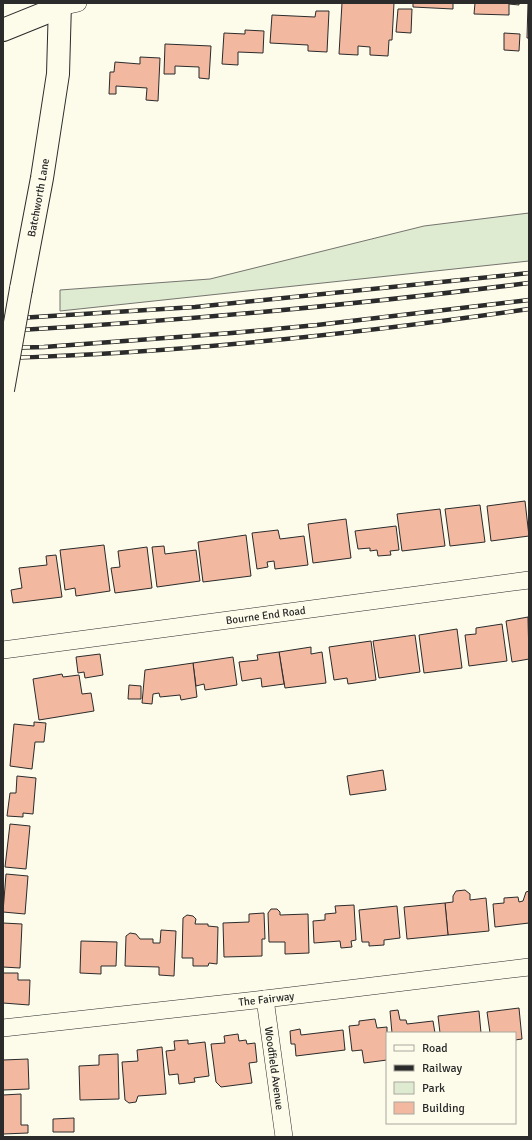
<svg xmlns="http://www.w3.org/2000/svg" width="532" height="1140" font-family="Signika,sans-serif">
<rect width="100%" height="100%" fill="#fdfbea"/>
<path fill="#deebd1" stroke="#74746e" d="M529,213v48l-469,50v-21l150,-11 214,-53z"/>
<g fill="#f2b8a0" stroke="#2b2b2b">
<path d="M342,3h52l-2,37h-3l-1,16 -18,-1v-8l-12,-1v9l-19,-1z"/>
<path d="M413,3h40v6l-40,-2z"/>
<path d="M475,3h44v2l-10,-1v11l-35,-1z"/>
<path d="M528,3h1v35h-2z"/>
<path d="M398,9h14l-1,24 -15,-1z"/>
<path d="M316,11h13l-2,41 -19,-1v-6l-38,-2 2,-28 43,2z"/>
<path d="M245,30l19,1 -1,22 -25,-1v13l-16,-1 2,-31 21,1z"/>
<path d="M504,33l16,1 -1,17 -15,-1z"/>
<path d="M165,44l46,2 -2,33 -10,-1v-11l-24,-1v8h-11z"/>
<path d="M140,57l20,1 -2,43 -12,-1 1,-12 -31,-2v8h-7l1,-22h4l1,-10 25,2z"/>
<path d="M525,501l4,35 -38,5 -4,-35z"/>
<path d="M480,505l5,37 -35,4 -5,-37z"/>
<path d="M440,509l5,37 -43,5 -5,-37z"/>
<path d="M346,519l5,39 -38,5 -5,-39z"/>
<path d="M396,526l3,24 -9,1 1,4 -13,1 -1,-6 -7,1v-3l-12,1 -3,-18z"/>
<path d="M278,530l2,9 24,-3 4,29 -33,4 -1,-8 -7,1 1,5 -11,2 -5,-36z"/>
<path d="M246,535l5,41 -48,6 -5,-40z"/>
<path d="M104,545l6,46 -34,5 -1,-8 -10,2 -5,-40z"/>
<path d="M164,546l1,8 31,-4 4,31 -43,6 -5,-40z"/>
<path d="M147,547l5,41 -37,5 -4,-25 9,-1 -2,-16z"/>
<path d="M56,555l6,42 -49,6 -2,-13 11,-2 -3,-20 28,-3 -1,-9z"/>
<path d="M528,617l1,42 -17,3 -6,-41z"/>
<path d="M502,624l5,37 -38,5 -4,-31 11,-1v-6z"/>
<path d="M457,629l5,39 -38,5 -5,-38z"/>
<path d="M415,635l5,37 -41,6 -6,-37z"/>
<path d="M371,641l5,39 -28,4 -1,-6 -13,2 -5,-33z"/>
<path d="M311,647v7l11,-2 4,31 -41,5 -6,-36z"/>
<path d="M279,652l5,32 -22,3 -1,-9 -19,3 -3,-19 19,-2 -1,-5z"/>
<path d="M100,654l3,21 -18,3 -1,-6 -6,1 -2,-16z"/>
<path d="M233,657l4,28 -32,5 -1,-6 -8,2 -3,-23z"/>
<path d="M193,663l4,34 -16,3 -1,-5 -20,2 -1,-4 -6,1 -1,10 -10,-1 3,-33z"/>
<path d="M62,674l1,3 16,-2 3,19 9,-1 3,18 -55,9 -6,-41z"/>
<path d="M129,685l12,1v13h-13z"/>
<path d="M34,722l12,1 -2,19h-9l-3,27 -22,-3 4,-42 20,2z"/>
<path d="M383,770l3,20 -36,5 -3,-19z"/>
<path d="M17,776l19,2 -3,36 -10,-1v4l-16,-1 3,-23h6z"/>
<path d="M10,824l20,2 -4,43 -21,-2z"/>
<path d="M6,874l22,2 -3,38 -22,-2z"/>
<path d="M465,890l5,4v6l16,-2 3,33 -41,4 -3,-32 8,-1v-6l3,-5z"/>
<path d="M529,891v32l-34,4 -2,-23 11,-1v-5l14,-1 1,5 4,-1 3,-9z"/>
<path d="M445,903l3,32 -41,4 -3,-32z"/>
<path d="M354,905l2,35 -5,1 1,6 -11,1 -1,-7 -26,2 -1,-22 12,-1v-6l11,-1 -1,-7z"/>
<path d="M397,906l3,32 -16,2v5l-15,1v-4h-7l-3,-32z"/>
<path d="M271,909h6l3,3v3l28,-1 1,39 -24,1v-12h-16l-1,-29z"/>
<path d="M264,913l1,26h-3v17l-38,1 -1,-34 26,-1v-8z"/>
<path d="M187,915l6,1 3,3 -1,5h13v2l10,1 -1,37 -8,-1 -1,3h-15v-8h-11l1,-40z"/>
<path d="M3,923l19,1 -2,44 -17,-1z"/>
<path d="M161,930l15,1 -2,45 -15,-1v-8l-34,-1 1,-30 4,-3 6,1 4,5h13v4h7z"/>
<path d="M81,941l36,1 -1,24h-15v8l-21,-1z"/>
<path d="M3,973h15v7h12l-1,25 -26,-2z"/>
<path d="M519,1008l3,31 -7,1v-7h-25l-3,-21z"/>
<path d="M398,1010l2,10h6l1,4 26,-3 2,12h-43l-2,-22z"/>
<path d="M479,1011l2,22h-41l-2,-17z"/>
<path d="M375,1019l2,9 10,-1v33l-23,3 -2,-13 -10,1 -3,-25 10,-1v-4z"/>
<path d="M300,1029l1,6 42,-5 2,20 -49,6 -1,-12h-4l-1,-13z"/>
<path d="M238,1034l1,7 7,-1 1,4 8,-1 2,19 -8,1 3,20 -31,4 -5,-5 -5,-38 14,-1 -1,-7z"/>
<path d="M188,1040v4l17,-2 4,34 -15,2 1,4 -16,2 -1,-10 -9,1 -3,-24 9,-1 -1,-9z"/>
<path d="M162,1047l4,47 -28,2 -2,6 -7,1 -4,-3 -3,-38 16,-1 -1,-11z"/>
<path d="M118,1054l1,45 -39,1 -1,-34 20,-1v-10z"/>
<path d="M28,1059l1,30 -26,1v-30z"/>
<path d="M21,1094v31h7v8l-25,1v-39z"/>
<path d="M74,1118v14h-21v-13z"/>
</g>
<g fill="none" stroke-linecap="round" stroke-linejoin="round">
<defs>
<g id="minor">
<path d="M60,7l18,-4"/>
<path id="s1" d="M3,650l526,-70"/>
<path id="s2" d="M265,999l19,138"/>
<path id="s3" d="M3,1028l262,-29 264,-32"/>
</g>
<g id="tertiary">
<path d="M3,30l57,-23"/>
<path id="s4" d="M21,289l21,-111 16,-104 2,-71"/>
</g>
</defs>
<use href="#minor" stroke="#2b2b2b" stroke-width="18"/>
<use href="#tertiary" stroke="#2b2b2b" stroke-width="24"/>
<use href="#minor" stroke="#fdfbea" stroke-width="17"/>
<use href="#tertiary" stroke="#fdfbea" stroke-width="22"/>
<defs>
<g id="rail">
<path d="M3,319l192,-12 334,-34"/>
<path d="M3,331c176,-10 352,-26 526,-48"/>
<path d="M3,348l41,-1 188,-14 85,-8 212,-25"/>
<path d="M3,358c176,-5 352,-24 526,-49"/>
</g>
</defs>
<use href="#rail" stroke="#2b2b2b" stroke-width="4.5"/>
<use href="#rail" stroke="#fdfbea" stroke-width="3" stroke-dasharray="9" stroke-linecap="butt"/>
<defs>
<path id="tertiary-bridge" d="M3,390l18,-101"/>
</defs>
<use href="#tertiary-bridge" stroke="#2b2b2b" stroke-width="24" stroke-linecap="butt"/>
<use href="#tertiary-bridge" stroke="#fdfbea" stroke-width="22"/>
</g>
<g text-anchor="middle" stroke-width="3" stroke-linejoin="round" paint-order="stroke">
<g font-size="11" fill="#2b2b2b" stroke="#fdfbea">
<text dy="4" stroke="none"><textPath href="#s4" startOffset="93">Batchworth Lane</textPath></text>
<text dy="4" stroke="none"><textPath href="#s1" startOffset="265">Bourne End Road</textPath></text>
<text dy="4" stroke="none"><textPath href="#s3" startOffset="265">The Fairway</textPath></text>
<text dy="4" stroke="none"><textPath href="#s2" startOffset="70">Woodfield Avenue</textPath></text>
</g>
</g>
<rect width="532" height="1140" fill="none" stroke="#2b2b2b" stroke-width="8"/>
<rect x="386" y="1032" width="130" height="92" fill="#fdfbea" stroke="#a9a89e"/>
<rect x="394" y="1045" width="20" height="6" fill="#fdfbea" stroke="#a9a89e"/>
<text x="422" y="1052" font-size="12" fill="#2b2b2b">Road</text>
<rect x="394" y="1065" width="20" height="6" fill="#2b2b2b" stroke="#a9a89e"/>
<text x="422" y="1072" font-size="12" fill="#2b2b2b">Railway</text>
<rect x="394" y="1082" width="20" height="12" fill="#deebd1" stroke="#a9a89e"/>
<text x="422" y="1092" font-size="12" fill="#2b2b2b">Park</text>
<rect x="394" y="1102" width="20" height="12" fill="#f2b8a0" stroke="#a9a89e"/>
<text x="422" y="1112" font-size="12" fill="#2b2b2b">Building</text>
</svg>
